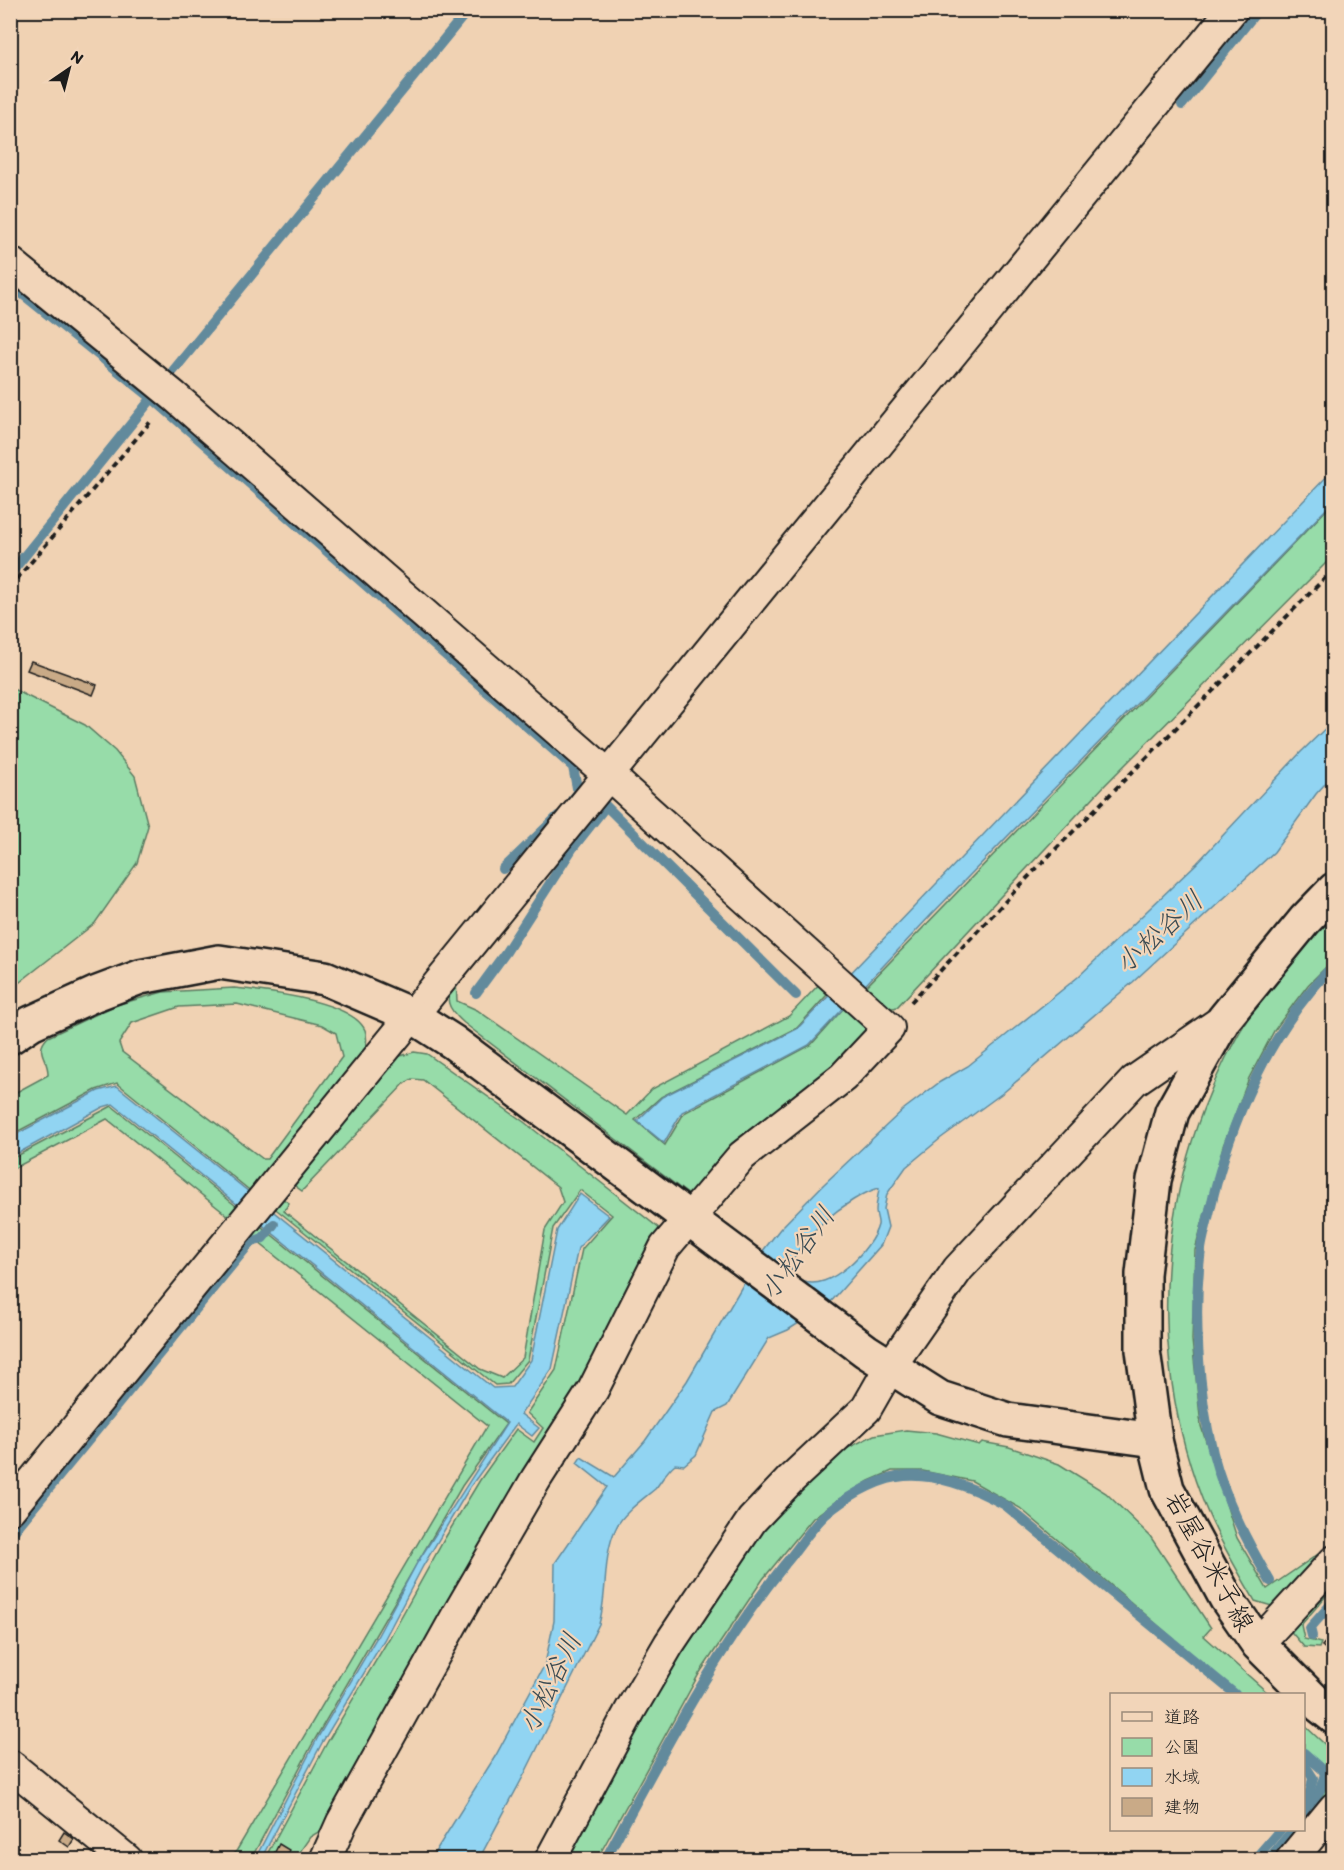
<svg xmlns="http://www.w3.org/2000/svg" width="1344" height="1870" font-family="Itim,'Klee One',sans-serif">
<rect width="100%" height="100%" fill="#f0d2b3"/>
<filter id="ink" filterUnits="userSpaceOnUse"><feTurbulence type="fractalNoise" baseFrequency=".0167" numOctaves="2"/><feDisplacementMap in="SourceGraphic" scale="12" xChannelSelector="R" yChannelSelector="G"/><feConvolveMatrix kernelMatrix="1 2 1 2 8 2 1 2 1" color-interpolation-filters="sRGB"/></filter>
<g filter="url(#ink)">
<g fill="#97dca9" stroke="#5a7c62" stroke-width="1.5" fill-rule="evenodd">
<path d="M1333,503v56h-3l-225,226 -208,222c-12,5 -25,-10 -34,-17z"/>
<path d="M11,688l74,37 30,26 20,25 13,50 -11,37 -42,60 -84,66z"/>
<path d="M1333,914v46l-25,25 -13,17 -21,29 -25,47 -26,68 -28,104 -3,90 9,86 36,112 30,51 66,-45v5l-58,58 -20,-6c-19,-33 -40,-68 -54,-105 -63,-166 -38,-357 64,-504 20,-29 44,-53 68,-78z"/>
<path d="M826,977l10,8 -39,43 -136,69 -26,23 30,25 19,-32 127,-68 40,-45 17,19 1,17 -176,162 -229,-175c-18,-16 -20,-23 -8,-44l1,22 20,9 150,105 25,-26 137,-73z"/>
<path d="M234,988c30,3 117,12 131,42 3,8 1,19 -2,28l-110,135 -136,-110 -21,7 -85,45v-40l37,-20c1,-17 -15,-23 0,-38l68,-32 47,-13zM237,1004l85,21 14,8 6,24 -75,102h-4l-141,-107 -3,-9 13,-20 47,-16z"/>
<path d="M414,1052l13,2 97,68 141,111 -332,590 -23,14 -15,22 -31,1 64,-119 62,-104 55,-99 35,-58 36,-51 18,13 9,-14 -16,-15 29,-43 26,-121 30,-34 -32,-25 -27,38 -25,132 -20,24 -13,1 -223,-179 8,-9 9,6 -5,8 196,158 22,9 21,-20 22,-128 18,-28 -5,-15 -135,-107 -11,-1 -7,4 -103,108 -11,-8 106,-126z"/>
<path d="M112,1106l129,104 -8,10 -126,-101 -96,51v-11z"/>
<path d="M257,1223l249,201 -44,62 -147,253 -64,120 -20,1 256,-434 -239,-192z"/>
<path d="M906,1430l30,3 43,12 3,-3 27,5 50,17 47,29 44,43 61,92 -7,8 65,58h-30l-219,-186 -48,-27 -49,-10h-31l-23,10 -30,18 -26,19 -50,61 -64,95 -102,185 -39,1 34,-66 170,-272 70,-66 42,-21z"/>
<path d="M1333,1568v20l-32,37 3,14 17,4 -2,5 -15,-1 -17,-20z"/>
<path d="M1304,1725l29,27v45l-29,24 28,-41 -5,-11 -23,-20z"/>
</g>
<g fill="#91d4f2" stroke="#628a9c" stroke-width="1.5" fill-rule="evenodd">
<path d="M1333,470v32l-402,413 -122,130 -127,67 -18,31 -27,-22 25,-24 135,-68z"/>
<path d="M1333,721v54l-17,19 -42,58 -141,130 -129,110 -63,46 -35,29 -19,27 -3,15 4,18 -7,18 -52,59 -41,26 -19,8 -42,68 -12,6 -19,43 -12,10 -9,-1c-9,7 -13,17 -20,25 -12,10 -33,25 -39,39 -14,29 -8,65 -17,96l-74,149 -46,86 -49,1 66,-105 49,-91 9,-43 1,-58 52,-76 -30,-24 4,-6 33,20 31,-36 42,-60 75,-129 18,-23 43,-44 81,-76 36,-27 28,-16 110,-89 119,-114 104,-111zM879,1188c-1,8 -3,16 -3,23 0,5 3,10 2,14 -6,24 -49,68 -76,56 -4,-2 -8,-7 -11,-9 1,-32 59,-76 88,-84z"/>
<path d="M117,1086l376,302 19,-1 19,-27 26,-130 23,-36 29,22 -31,32 -26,121 -31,45 18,14 -7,8 -16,-12 -46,63 -47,79 -39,74 -61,101 -62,118h-6l63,-122 59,-100 40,-74 90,-140 -394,-319 -10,3 -92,50v-20l87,-46z"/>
</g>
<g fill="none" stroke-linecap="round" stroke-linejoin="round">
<g stroke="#628a9c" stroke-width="10">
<path d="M1182,105l76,-95"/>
<path d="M10,284l142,114 421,369 5,26 -6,7"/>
<path d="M173,371l295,-361"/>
<path d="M10,574l142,-176"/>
<path d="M503,869l55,-53"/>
<path d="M476,993l30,-41 66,-103 34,-43 190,189"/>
<path d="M10,1536l240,-293 13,-5 11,-14"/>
<path d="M1270,1581c-24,-41 -45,-82 -57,-128 -15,-61 -20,-142 -12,-204 2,-13 6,-26 9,-39 20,-89 59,-179 124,-245"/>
<path d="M1312,1636l-2,-8 24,-27"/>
<path d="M1304,1753l18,16 3,5 -5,16 -16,23"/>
<path d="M1304,1764l9,14 -3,13 -6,9"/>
<path d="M605,1860c55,-102 107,-205 180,-296 13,-15 25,-35 40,-49 19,-16 47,-34 72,-38 35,-6 78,11 108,28l230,189"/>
<path d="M1254,1860l26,-30"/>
<path d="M1268,1860l25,-30"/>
</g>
</g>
<g fill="#c9aa87" stroke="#1c1c1c" stroke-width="1.5">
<path d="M31,661l66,24 -4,10 -66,-25z"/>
<path d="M1334,1633v23l-12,-10z"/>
<path d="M64,1832l10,7 -5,8 -10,-7z"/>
<path d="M279,1844l10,6 -4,10h-14z"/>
</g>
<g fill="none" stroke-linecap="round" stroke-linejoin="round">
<defs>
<g id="minor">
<path d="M10,262l164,134 436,380 279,252 -46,49 -101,79 -77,91 -72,143 -57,89 -80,138 -114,205 -17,38"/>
<path d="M10,1509l1222,-1499"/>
<path d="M1258,1644l76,-83"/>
<path d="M10,1765l117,95"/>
<path d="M550,1860l81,-151 38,-65 83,-124 38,-40 76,-71 24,-42 68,-98 176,-188 90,-62"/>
<path d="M1291,1860l43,-52"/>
</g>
<path id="tertiary" d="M10,1037l21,-14 64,-29 45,-17 79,-15 106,16 86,37 42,27 413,309 74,47 68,22 147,20"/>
<path id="secondary" d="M1334,890l-29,30 -81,99 -52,93 -18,68 -11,94v76l12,90 12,49 59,109 32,46 62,62 14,11"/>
</defs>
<use href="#minor" stroke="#1c1c1c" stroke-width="34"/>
<use href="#tertiary" stroke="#1c1c1c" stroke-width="38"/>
<use href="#secondary" stroke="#1c1c1c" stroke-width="38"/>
<g stroke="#1c1c1c" stroke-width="4" stroke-dasharray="6 4.5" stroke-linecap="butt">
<path d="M10,587l142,-167"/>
<path d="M911,1002l119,-127 304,-306"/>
</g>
<use href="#minor" stroke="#f2d5b9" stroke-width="30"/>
<use href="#tertiary" stroke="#f2d5b9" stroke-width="33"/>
<use href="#secondary" stroke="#f2d5b9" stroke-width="33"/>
</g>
</g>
<g text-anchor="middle" stroke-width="4.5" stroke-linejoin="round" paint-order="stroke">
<g font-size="26" fill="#1c1c1c" stroke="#f2d5b9">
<text transform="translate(1210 1561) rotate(61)" y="9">岩屋谷米子線</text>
</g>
<g font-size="27" font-style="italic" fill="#394a52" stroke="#f2d5b9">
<text transform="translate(1159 932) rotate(-42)" y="9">小松谷川</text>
<text transform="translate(797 1253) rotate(-54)" y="9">小松谷川</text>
<text transform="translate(550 1683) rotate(-64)" y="9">小松谷川</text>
</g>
</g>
<rect width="1344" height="1870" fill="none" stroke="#f2d5b9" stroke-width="36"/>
<rect x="18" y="18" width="1308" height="1834" fill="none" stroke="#1c1c1c" stroke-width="2" filter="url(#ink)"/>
<rect x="1110" y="1693" width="195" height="138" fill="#f2d5b9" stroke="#9c8b7a" stroke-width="1.5"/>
<rect x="1122" y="1712" width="30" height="9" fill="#f2d5b9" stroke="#9c8b7a" stroke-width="1.5"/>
<text x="1164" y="1723" font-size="18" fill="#1c1c1c">道路</text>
<rect x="1122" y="1738" width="30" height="18" fill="#97dca9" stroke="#9c8b7a" stroke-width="1.5"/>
<text x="1164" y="1753" font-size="18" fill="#1c1c1c">公園</text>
<rect x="1122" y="1768" width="30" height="18" fill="#91d4f2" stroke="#9c8b7a" stroke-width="1.5"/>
<text x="1164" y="1783" font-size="18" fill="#1c1c1c">水域</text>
<rect x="1122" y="1798" width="30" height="18" fill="#c9aa87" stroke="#9c8b7a" stroke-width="1.5"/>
<text x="1164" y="1813" font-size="18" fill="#1c1c1c">建物</text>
<g transform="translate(69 69) rotate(35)" stroke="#f2d5b9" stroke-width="4.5" paint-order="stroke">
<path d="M0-4.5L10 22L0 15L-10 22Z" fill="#1c1c1c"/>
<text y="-9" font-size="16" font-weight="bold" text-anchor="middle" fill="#1c1c1c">N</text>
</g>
</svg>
